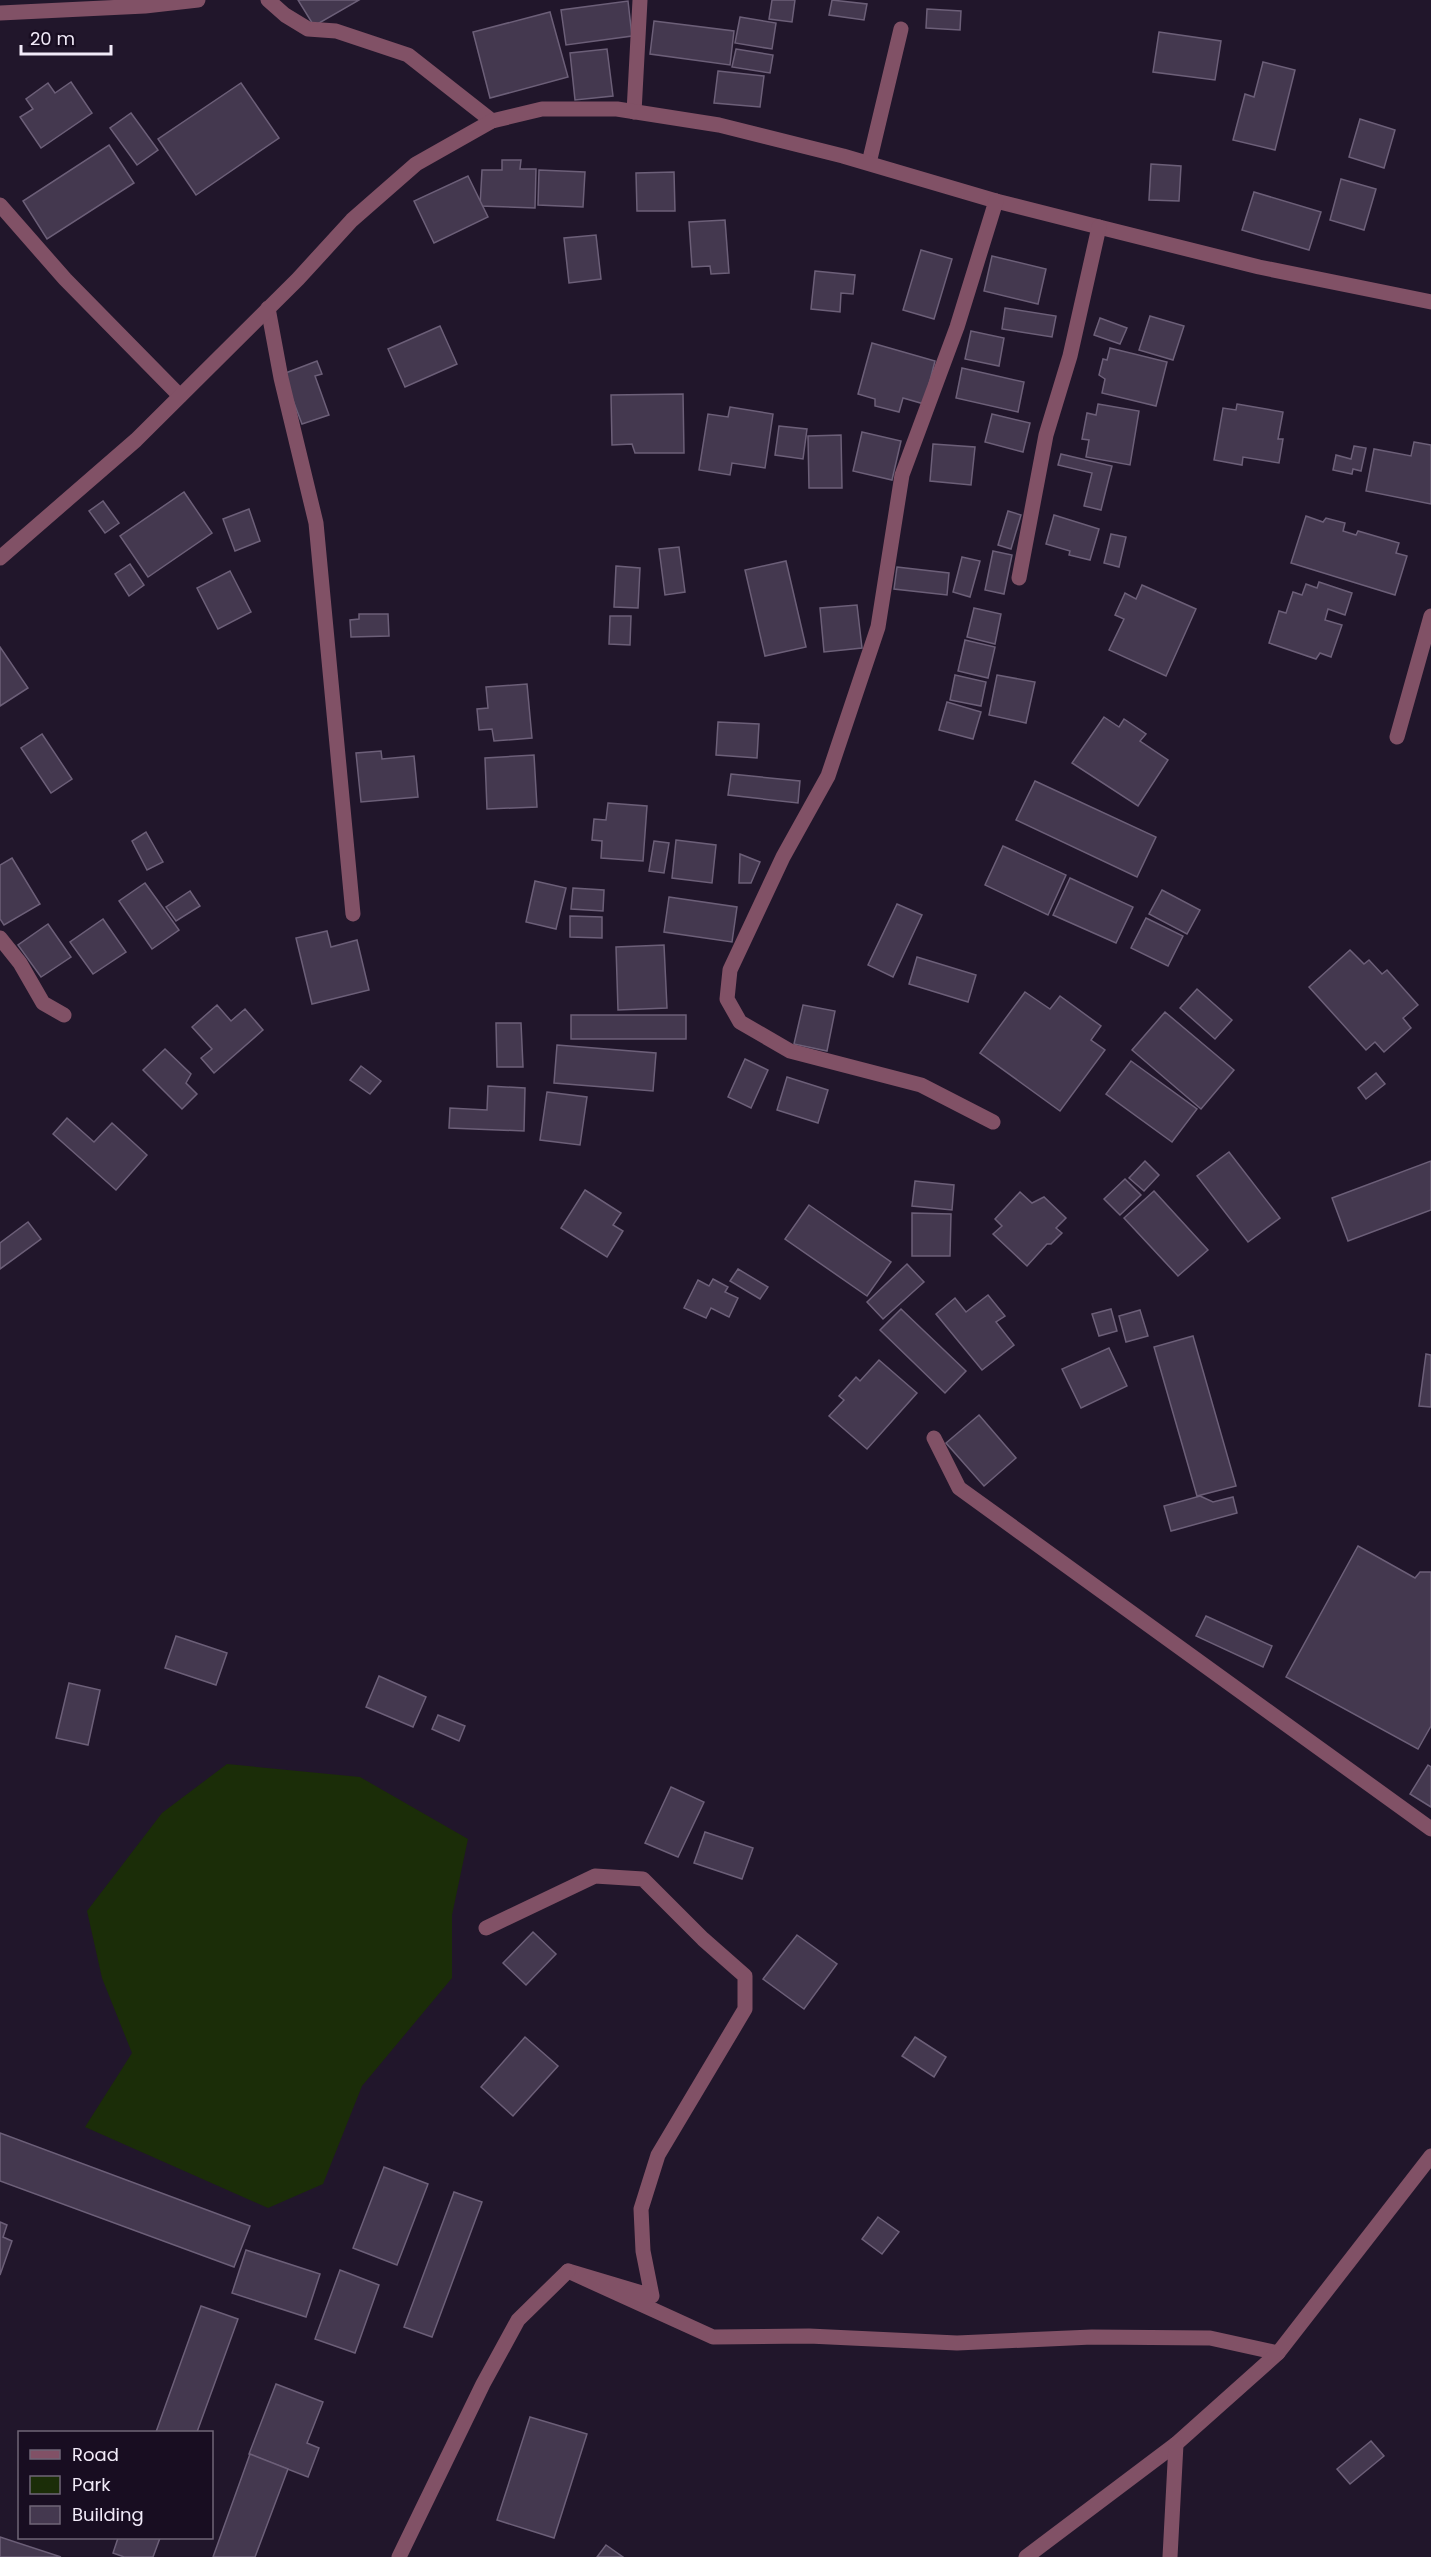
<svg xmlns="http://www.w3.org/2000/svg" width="1431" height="2557" font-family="Poppins,sans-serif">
<rect width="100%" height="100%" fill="#21162b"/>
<path fill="#1b2d08" d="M227,1764l133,13 108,62 -16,76v63l-90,108 -39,98 -55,24 -183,-81 47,-74 -30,-75 -15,-67 75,-98z"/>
<g fill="#44384f" stroke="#6c5f78" stroke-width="1.5">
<path d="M298,0h61l-45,26z"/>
<path d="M772,0h23l-3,22 -23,-3z"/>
<path d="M832,0l35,4 -3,16 -35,-5z"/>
<path d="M628,1l4,35 -66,9 -5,-35z"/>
<path d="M927,9l34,2 -1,19 -34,-2z"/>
<path d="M550,12l18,65 -78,21 -17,-66z"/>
<path d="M740,17l36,6 -4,26 -37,-6z"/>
<path d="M654,21l80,10 -4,34 -80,-11z"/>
<path d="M1159,32l62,9 -6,39 -62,-8z"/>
<path d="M607,49l6,47 -38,4 -5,-47z"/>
<path d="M736,49l37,6 -3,18 -38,-6z"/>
<path d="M1263,62l32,8 -20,80 -42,-10 12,-46 9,3z"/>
<path d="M718,71l46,5 -4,31 -46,-4z"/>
<path d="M71,82l21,31 -51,35 -21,-31 13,-8 -7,-10 22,-16 7,10z"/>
<path d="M241,83l38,55 -83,57 -38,-56z"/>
<path d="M131,113l27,37 -21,15 -27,-37z"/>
<path d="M1360,119l35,11 -11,38 -35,-11z"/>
<path d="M109,145l25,38 -87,56 -24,-38z"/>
<path d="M502,160h19l-1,9h16l-1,39 -55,-2 2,-36h20z"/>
<path d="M1151,164l30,2 -2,35 -30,-1z"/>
<path d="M539,170l46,2 -2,35 -45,-2z"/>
<path d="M674,172l1,39h-38l-1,-38z"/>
<path d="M468,176l20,41 -54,26 -20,-42z"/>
<path d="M1341,179l35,10 -12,41 -34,-10z"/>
<path d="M1254,192l67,20 -12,38 -67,-20z"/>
<path d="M725,220l4,53 -18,1 -1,-8 -18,1 -3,-45z"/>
<path d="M596,235l5,44 -32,4 -5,-45z"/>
<path d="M921,250l31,9 -18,60 -31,-9z"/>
<path d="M992,256l54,13 -8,35 -54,-13z"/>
<path d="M815,271l40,4 -2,19 -12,-1 -1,19 -29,-3z"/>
<path d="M1005,308l51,8 -4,21 -50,-8z"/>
<path d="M1150,316l34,10 -11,34 -34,-10z"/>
<path d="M1100,318l27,10 -7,16 -26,-9z"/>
<path d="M440,326l17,38 -52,23 -17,-38z"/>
<path d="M971,331l33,7 -5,28 -34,-7z"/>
<path d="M872,343l63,18 -11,43 -21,-6 -4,14 -24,-6v-7l-17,-5z"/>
<path d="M1110,348l57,14 -11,44 -54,-13 3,-14 -6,-4 4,-16 4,1z"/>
<path d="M317,361l5,13 -7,2 14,39 -27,9 -19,-50z"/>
<path d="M962,368l62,14 -6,30 -62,-14z"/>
<path d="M683,394l1,59h-49l-3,-9 -20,1 -1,-50z"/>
<path d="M1098,404l41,7 -9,54 -44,-8 3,-17 -7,-1 5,-26 9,2z"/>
<path d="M1237,404l46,8 -5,27h5l-4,24 -36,-6 -1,8 -28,-5 9,-52 13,2z"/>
<path d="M730,407l43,7 -8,54 -33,-5 -2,12 -31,-5 9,-56 20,3z"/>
<path d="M992,414l38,9 -7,29 -38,-10z"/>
<path d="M779,426l28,3 -4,30 -28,-4z"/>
<path d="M862,432l39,9 -9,39 -39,-9z"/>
<path d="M841,435l1,53h-33l-1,-52z"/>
<path d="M1414,442l17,3v59l-65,-13 8,-42 37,7z"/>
<path d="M933,444l42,3 -4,38 -41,-4z"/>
<path d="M1354,446l12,2 -5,23 -8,-2 -1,5 -19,-4 3,-15 15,4z"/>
<path d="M1061,454l51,12 -11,44 -17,-4 8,-33 -34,-8z"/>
<path d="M184,492l28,41 -64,44 -28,-41z"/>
<path d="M103,501l16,22 -14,10 -16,-22z"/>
<path d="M249,509l11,32 -25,10 -12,-32z"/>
<path d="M1008,511l13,4 -10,34 -13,-4z"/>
<path d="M1054,515l45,14 -9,31 -21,-5 1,-4 -24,-7z"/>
<path d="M1306,516l17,6 3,-4 19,5 -2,8 13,4 2,-4 41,12 -3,10 11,3 -12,39 -104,-32z"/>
<path d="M1111,534l15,3 -7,30 -15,-4z"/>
<path d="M679,547l6,45 -20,3 -6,-46z"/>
<path d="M993,551l19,4 -8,39 -19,-4z"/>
<path d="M962,557l18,4 -10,36 -17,-5z"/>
<path d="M786,561l20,86 -41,9 -20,-86z"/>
<path d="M130,564l14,21 -15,11 -14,-22z"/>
<path d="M616,566l24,2 -2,40 -24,-1z"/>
<path d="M897,567l52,6 -2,22 -53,-6z"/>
<path d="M230,571l21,41 -33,17 -21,-41z"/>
<path d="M1319,582l33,11 -7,22 -17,-6 -3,11 17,5 -11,32 -11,-4 -4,6 -47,-16 10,-32 7,2 7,-21 9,3 4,-11 11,4z"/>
<path d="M1142,585l54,24 -30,67 -57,-26 15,-31 -9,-4 10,-22 11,6z"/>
<path d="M857,605l5,43 -38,4 -4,-44z"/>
<path d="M974,608l27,6 -6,30 -28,-7z"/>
<path d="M359,614h29l1,22 -38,1 -1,-17 9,-1z"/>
<path d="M610,616h21l-1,29 -21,-1z"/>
<path d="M965,640l30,7 -7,31 -30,-7z"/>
<path d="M0,647l28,41 -28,18z"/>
<path d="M955,675l31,7 -5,24 -31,-6z"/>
<path d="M997,675l38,7 -9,41 -37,-8z"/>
<path d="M527,684l5,54 -38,3 -2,-12 -13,1 -2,-21 11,-1 -2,-21z"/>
<path d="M947,702l34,10 -8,27 -34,-9z"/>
<path d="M1104,717l15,10 5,-8 22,15 -6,7 28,19 -30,46 -66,-43z"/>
<path d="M718,722l41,2 -2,34 -41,-3z"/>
<path d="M42,734l30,45 -21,14 -30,-45z"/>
<path d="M381,751l1,8 32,-3 4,41 -57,5 -5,-49z"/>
<path d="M534,755l3,52 -50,2 -2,-51z"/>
<path d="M731,774l69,7 -2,22 -70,-8z"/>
<path d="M1035,781l121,56 -19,40 -121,-57z"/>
<path d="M608,803l39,3 -4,55 -42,-3 1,-17 -10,-1 2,-21 12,1z"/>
<path d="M146,832l17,30 -16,8 -15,-29z"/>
<path d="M676,840l40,5 -4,38 -40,-5z"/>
<path d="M654,841l15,2 -5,30 -15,-2z"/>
<path d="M1003,846l63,29 -18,40 -63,-30z"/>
<path d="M740,854l20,8 -9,21h-12z"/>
<path d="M12,858l28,46 -36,21 -4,-6v-54z"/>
<path d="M1070,878l63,29 -17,36 -63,-28z"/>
<path d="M535,881l31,7 -10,41 -30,-7z"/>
<path d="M145,883l34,47 -27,19 -33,-48z"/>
<path d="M573,888l31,2 -1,21 -32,-2z"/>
<path d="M1162,890l38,20 -13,24 -38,-20z"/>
<path d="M190,891l10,15 -24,15 -10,-14z"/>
<path d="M669,897l68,10 -5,35 -68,-10z"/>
<path d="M897,904l25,11 -29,62 -25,-12z"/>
<path d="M570,916l32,1v21l-32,-1z"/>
<path d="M1146,918l37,18 -15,30 -37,-18z"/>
<path d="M103,919l23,33 -33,22 -23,-32z"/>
<path d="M48,924l23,33 -30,20 -23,-32z"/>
<path d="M327,931l4,16 26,-7 12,50 -57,14 -16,-66z"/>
<path d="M664,945l3,63 -49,2 -2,-63z"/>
<path d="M1350,950l14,14 5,-4 13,14 5,-4 31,35 -15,13 8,10 -27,24 -9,-10 -9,8 -57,-63z"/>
<path d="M917,957l59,18 -8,27 -59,-18z"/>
<path d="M1197,989l35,31 -17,19 -35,-31z"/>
<path d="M1025,992l25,17 10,-13 41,30 -10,14 14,10 -45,61 -80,-58z"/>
<path d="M217,1005l14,16 14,-12 18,21 -49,43 -13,-15 11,-9 -20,-22z"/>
<path d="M803,1005l32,6 -8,40 -33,-7z"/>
<path d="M1165,1012l69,58 -33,39 -69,-59z"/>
<rect x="571" y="1015" width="115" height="24"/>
<path d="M496,1023h25l2,44h-26z"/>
<path d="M557,1045l99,8 -3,38 -99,-8z"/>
<path d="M165,1049l26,25 -5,9 11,11 -15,15 -39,-39z"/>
<path d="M745,1059l23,11 -17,38 -23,-11z"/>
<path d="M1131,1061l66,48 -25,33 -66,-48z"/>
<path d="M361,1066l20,15 -11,13 -20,-14z"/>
<path d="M1376,1073l9,11 -19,15 -8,-11z"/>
<path d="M787,1077l41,13 -10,33 -41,-13z"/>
<path d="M488,1086l37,2 -1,43 -75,-3 1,-20 37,2z"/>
<path d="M547,1092l40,5 -7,48 -40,-5z"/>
<path d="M67,1118l27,24 18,-19 35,32 -31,35 -63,-56z"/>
<path d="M1229,1152l51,66 -32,24 -51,-66z"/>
<path d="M1145,1161l14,14 -15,16 -15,-13z"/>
<path d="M1431,1161v49l-83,31 -16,-43z"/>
<path d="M1125,1179l16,16 -21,20 -16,-16z"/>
<path d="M915,1181l39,4 -2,25 -40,-4z"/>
<path d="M585,1190l36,23 -8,12 10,6 -16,26 -46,-29z"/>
<path d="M1154,1191l54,59 -30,26 -54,-58z"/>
<path d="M1020,1192l12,11 12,-6 22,21 -10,10 6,5 -11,11h-4l-20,22 -34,-32 9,-8 -7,-7z"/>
<path d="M809,1205l82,57 -24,34 -82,-57z"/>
<path d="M912,1213l39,1 -1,42h-38z"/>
<path d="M28,1222l13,17 -41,30v-26z"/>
<path d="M907,1264l17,18 -41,37 -16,-17z"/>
<path d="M738,1269l30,18 -8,12 -30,-18z"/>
<path d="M713,1279l15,8 -3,5 13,6 -9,19 -18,-9 -5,10 -22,-10 14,-28 11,6z"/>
<path d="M988,1295l17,21 -9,6 18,23 -32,25 -46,-56 19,-16 11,14z"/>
<path d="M901,1309l65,62 -21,22 -65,-63z"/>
<path d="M1111,1309l6,22 -18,5 -7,-22z"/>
<path d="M1140,1310l8,26 -22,6 -7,-26z"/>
<path d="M1193,1336l43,150 -39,10 -43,-149z"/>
<path d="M1109,1348l18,38 -46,22 -19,-39z"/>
<path d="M1426,1354l5,1v52l-12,-1z"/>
<path d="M879,1360l38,33 -50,56 -38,-33 15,-16 -5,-4 17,-19 4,4z"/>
<path d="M979,1415l37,43 -32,28 -38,-43z"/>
<path d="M1200,1496l13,6 20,-5 4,16 -66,18 -7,-25z"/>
<path d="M1358,1546l57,32 5,-6h11v154l-13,23 -132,-72z"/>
<path d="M1206,1616l66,30 -9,21 -67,-31z"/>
<path d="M176,1636l51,17 -11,32 -51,-17z"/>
<path d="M379,1676l47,21 -13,30 -47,-20z"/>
<path d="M69,1683l31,7 -12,55 -32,-7z"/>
<path d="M438,1715l27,11 -6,15 -27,-12z"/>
<path d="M1428,1765l3,2v40l-21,-13z"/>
<path d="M671,1787l33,15 -26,55 -33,-14z"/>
<path d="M705,1832l48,16 -11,31 -48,-16z"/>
<path d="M533,1932l23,22 -30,31 -23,-22z"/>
<path d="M797,1935l40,29 -33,45 -41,-30z"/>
<path d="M525,2037l33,29 -45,50 -32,-29z"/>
<path d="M915,2037l31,20 -12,20 -32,-21z"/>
<path d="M0,2133l250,93 -16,41 -234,-86z"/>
<path d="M384,2167l44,17 -31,81 -44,-17z"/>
<path d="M454,2192l28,10 -50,135 -28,-10z"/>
<path d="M878,2217l21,15 -17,22 -20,-15z"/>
<path d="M0,2222l7,3 -4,12 9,4 -12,34z"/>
<path d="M246,2250l74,24 -14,43 -74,-24z"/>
<path d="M340,2270l39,15 -24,68 -40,-14z"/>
<path d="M201,2306l37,13 -41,113h-41z"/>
<path d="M276,2384l47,18 -16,41 12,5 -11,29 -59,-23z"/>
<path d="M530,2417l57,17 -33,104 -57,-18z"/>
<path d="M1371,2441l13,15 -34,28 -13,-15z"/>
<path d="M250,2454l38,15 -33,88h-42z"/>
<path d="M0,2537l61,20h-61z"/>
<path d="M118,2538h42l-7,19h-29l-11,-4z"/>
<path d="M606,2545l17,12h-26z"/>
</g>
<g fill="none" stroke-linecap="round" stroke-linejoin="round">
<g stroke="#815166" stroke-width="15">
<path d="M268,0l17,15 23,14 28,2 72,24 84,66"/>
<path d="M0,13l145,-7 53,-6"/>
<path d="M634,112l6,-112"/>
<path d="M869,163l32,-134"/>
<path d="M0,205l65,74 115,117"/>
<path d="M268,308l13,70 35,145 37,391"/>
<path d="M0,558l136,-118 162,-161 54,-59 64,-56 76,-43 50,-12h75l102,16 124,31 153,45 103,26 160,40 172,35"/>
<path d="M1019,578l27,-143 24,-79 29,-129"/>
<path d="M1397,737l34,-121"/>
<path d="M0,938l20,25 23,40 21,12"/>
<path d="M993,1122l-72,-37 -131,-34 -50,-29 -13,-23 3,-29 53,-113 45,-81 50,-149 24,-152 55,-148 39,-126"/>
<path d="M934,1438l25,50 472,341"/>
<path d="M486,1928l109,-52 48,3 60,60 42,37v33l-87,146 -17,54 2,42 9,45 -84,-25 145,66 96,-1 148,7 135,-6 118,1 68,15"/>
<path d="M399,2557l84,-173 35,-64 50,-49"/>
<path d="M1026,2557l150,-113 102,-91 153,-197"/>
<path d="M1170,2557l6,-113"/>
</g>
</g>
<rect x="18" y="2431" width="195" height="108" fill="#180d21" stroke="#6f6577" stroke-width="1.5"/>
<rect x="30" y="2450" width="30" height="9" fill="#815166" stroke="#6f6577" stroke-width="1.5"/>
<text x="72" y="2461" font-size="18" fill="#f1eaf8">Road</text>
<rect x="30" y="2476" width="30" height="18" fill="#1b2d08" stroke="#6f6577" stroke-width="1.5"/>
<text x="72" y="2491" font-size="18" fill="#f1eaf8">Park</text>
<rect x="30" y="2506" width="30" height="18" fill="#44384f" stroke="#6f6577" stroke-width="1.5"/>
<text x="72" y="2521" font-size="18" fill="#f1eaf8">Building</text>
<path d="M21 45v9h90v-9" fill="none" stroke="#f1eaf8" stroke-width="3"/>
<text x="30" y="45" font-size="18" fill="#f1eaf8" stroke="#180d21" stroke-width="4.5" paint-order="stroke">20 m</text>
</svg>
